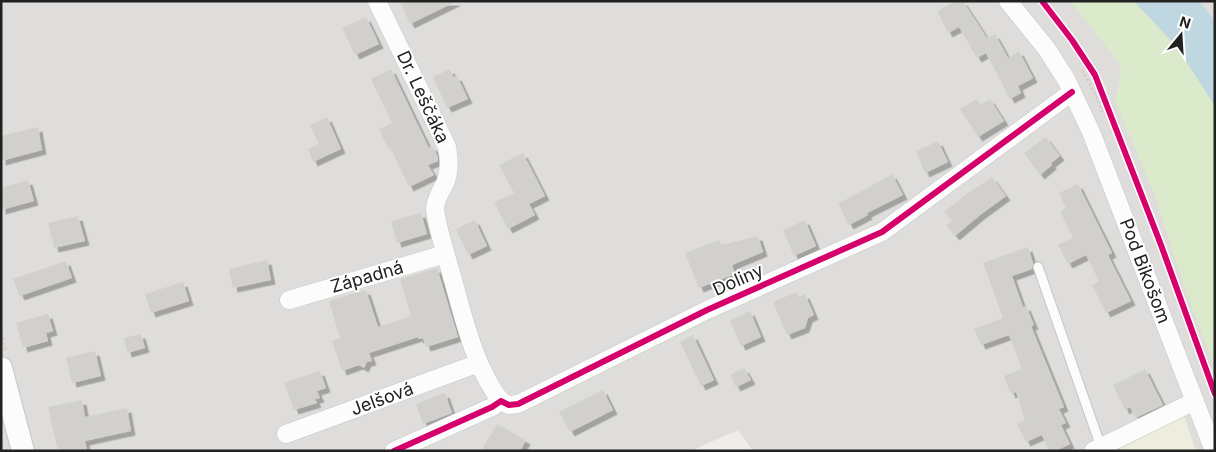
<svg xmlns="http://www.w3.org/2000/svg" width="1216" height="452" font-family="Inter,sans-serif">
<defs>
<filter id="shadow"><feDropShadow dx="4.5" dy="4.5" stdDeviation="0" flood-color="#0004"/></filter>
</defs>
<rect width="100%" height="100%" fill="#efedea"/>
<path fill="#dedddb" d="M1,1h1214v450h-19l-13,-35 -67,35h-363l-15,-21 -48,21h-689z"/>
<path fill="#edeede" d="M1184,416l12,35h-80z"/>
<path fill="#daeacb" d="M1070,1h64l43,46 38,59v261l-27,-70 -33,-101 -40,-95 4,-16 2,-20z"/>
<path fill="#bfd7e0" d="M1134,1h65l16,20v85l-38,-59z"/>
<g fill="#d2d0cd" filter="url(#shadow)">
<path d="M400,1h57l-47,23z"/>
<path d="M956,1h7l24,37 8,-4 13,24 11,-7 14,27 -15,8 3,7 -11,6 -24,-46 -9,5 -18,-31 -11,6 -11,-22z"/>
<path d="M366,17l13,27 -24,11 -13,-27z"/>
<path d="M391,69l38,79 3,-2 6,11v4l-10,4 6,10 -25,12 -19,-40 -2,1 -9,-19 13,-6 -21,-44z"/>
<path d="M450,69l3,8 4,-1 11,23 -21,9 -14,-31z"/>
<path d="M977,99l3,6 10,-6 14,22 -26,16 -18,-28z"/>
<path d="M327,117l14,32 -28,13 -5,-13 11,-5 -9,-19z"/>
<path d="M38,127l4,23 -41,11v-25z"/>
<path d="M1046,137l14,19 -9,7 1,2 -12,10 -16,-22z"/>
<path d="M938,141l10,21 -23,11 -9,-22z"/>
<path d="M523,153l22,43 -16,8 6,11 -27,14 -14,-27 20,-9 -15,-28z"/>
<path d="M892,174l11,21 -36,18 1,2 -19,10 -11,-21z"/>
<path d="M992,177l14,19 -26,19 -25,21 -9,-11 6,-4 -8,-9 20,-16z"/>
<path d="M28,180l6,21 -33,9v-22z"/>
<path d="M1078,184l34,69 -4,2 23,46 -25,12 -14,-28 7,-4 -13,-26 -18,9 -10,-19 15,-7 -13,-27 6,-3 -7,-15z"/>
<path d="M421,213l6,21 -30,9 -6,-22z"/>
<path d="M78,216l7,25 -31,7 -6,-25z"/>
<path d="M475,220l12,26 -19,9 -12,-26z"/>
<path d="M805,220l11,26 -22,10 -11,-26z"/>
<path d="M758,236l5,16 -31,13 3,9 -36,14 -14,-35 34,-13 2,5z"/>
<path d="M1028,247l5,16 -1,6 -20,7 11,31 3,-1 8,19 -3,1 33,81 -5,2 7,14 -5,2 9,19 -15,7h-6l-7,-16 -16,7 -9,-18 8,-4 -9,-28 -5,2 -7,-18 18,-7 -13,-34 -28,10 -7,-16 29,-11 -20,-55z"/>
<path d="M267,260l4,20 -38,8 -4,-19z"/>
<path d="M66,261l6,17 -52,18 -7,-17z"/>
<path d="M437,268l21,69 -32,10 -3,-9 -4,1 -1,-2 -49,16 3,8 -5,1 -3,6 -5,-3 -17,6 -10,-30 8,-3 -11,-37 37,-11 12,37 33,-11 -11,-37z"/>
<path d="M183,282l6,19 -38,12 -6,-19z"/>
<path d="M797,292l2,5 6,-3 9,21 -6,3 -3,10 -18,7 -14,-33z"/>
<path d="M750,311l11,26 -20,9 -11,-25z"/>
<path d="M48,314l5,17 -7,2 2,8 -25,7 -7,-25z"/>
<path d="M141,334l4,14 -18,5 -3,-15z"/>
<path d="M693,335l21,45 -13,6 -21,-44z"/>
<path d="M95,351l6,25 -29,7 -6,-25z"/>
<path d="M744,368l7,12 -15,7 -6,-12z"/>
<path d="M1145,369l18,36 -28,13 -5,-11 -5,3 -12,-25z"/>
<path d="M320,371l6,17 -9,3 3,7 -5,1 2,4 -23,7 -10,-27z"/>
<path d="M603,390l10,20 -43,22 -11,-20z"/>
<path d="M445,393l7,20 -29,11 -7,-20z"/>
<path d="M82,400l3,17 42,-9 4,23 -46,10 2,10h-29l-10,-44z"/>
<path d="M497,424l29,16 -6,11h-39z"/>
</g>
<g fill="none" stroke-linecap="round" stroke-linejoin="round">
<defs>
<path id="service" d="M1038,267l63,180"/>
<g id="minor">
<path d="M377,1l70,146c2,12 3,21 -1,34 -4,9 -11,18 -11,28 2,18 11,46 16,64 12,41 23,95 50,128"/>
<path d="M1008,1l38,47 20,31 25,53 123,319"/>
<path d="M289,300l156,-46"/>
<path d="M286,434l193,-71"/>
<path d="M394,451l98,-44 9,-6 8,4 9,-1 189,-94 175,-78 190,-140"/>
<path d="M1093,451l102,-50"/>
</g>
<path id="tertiary" d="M1,368l22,83"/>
</defs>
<use href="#service" stroke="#c6c5c4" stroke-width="11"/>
<use href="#minor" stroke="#c6c5c4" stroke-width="19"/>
<use href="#tertiary" stroke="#c6c5c4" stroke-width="24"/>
<g stroke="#d7ccca" stroke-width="3" stroke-dasharray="2.5 2.5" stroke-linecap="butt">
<path d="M1082,70l16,29 4,13"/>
<path d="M1,333l5,18"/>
</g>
<use href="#service" stroke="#fdfcfc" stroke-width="9"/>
<use href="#minor" stroke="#fdfcfc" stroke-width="18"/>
<use href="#tertiary" stroke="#fdfcfc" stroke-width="22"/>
<defs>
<g id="cycleway">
<path d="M1042,1l30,39 23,35 66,170 54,149"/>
<path d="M394,451l98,-44 9,-6 8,4 9,-1 189,-94 175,-78 190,-140"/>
</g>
</defs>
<use href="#cycleway" stroke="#fff" stroke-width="9"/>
<use href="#cycleway" stroke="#d6006c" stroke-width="6"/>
</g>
<g text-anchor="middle" stroke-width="4" stroke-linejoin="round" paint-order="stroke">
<g font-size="18" fill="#212121" stroke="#fff">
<text transform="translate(423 97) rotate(65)" y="6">Dr. Leščáka</text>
<text transform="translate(1145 271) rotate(69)" y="6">Pod Bikošom</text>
<text transform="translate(367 277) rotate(-16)" y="6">Západná</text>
<text transform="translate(738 280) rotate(-24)" y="6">Doliny</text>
<text transform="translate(382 399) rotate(-20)" y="6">Jelšová</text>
</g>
</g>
<rect width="1216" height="452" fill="none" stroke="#212121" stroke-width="5"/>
<g transform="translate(1181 35) rotate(18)" stroke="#ffffff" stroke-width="4" paint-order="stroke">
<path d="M0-4L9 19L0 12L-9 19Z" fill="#212121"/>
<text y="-8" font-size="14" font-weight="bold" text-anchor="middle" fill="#212121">N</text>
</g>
</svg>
